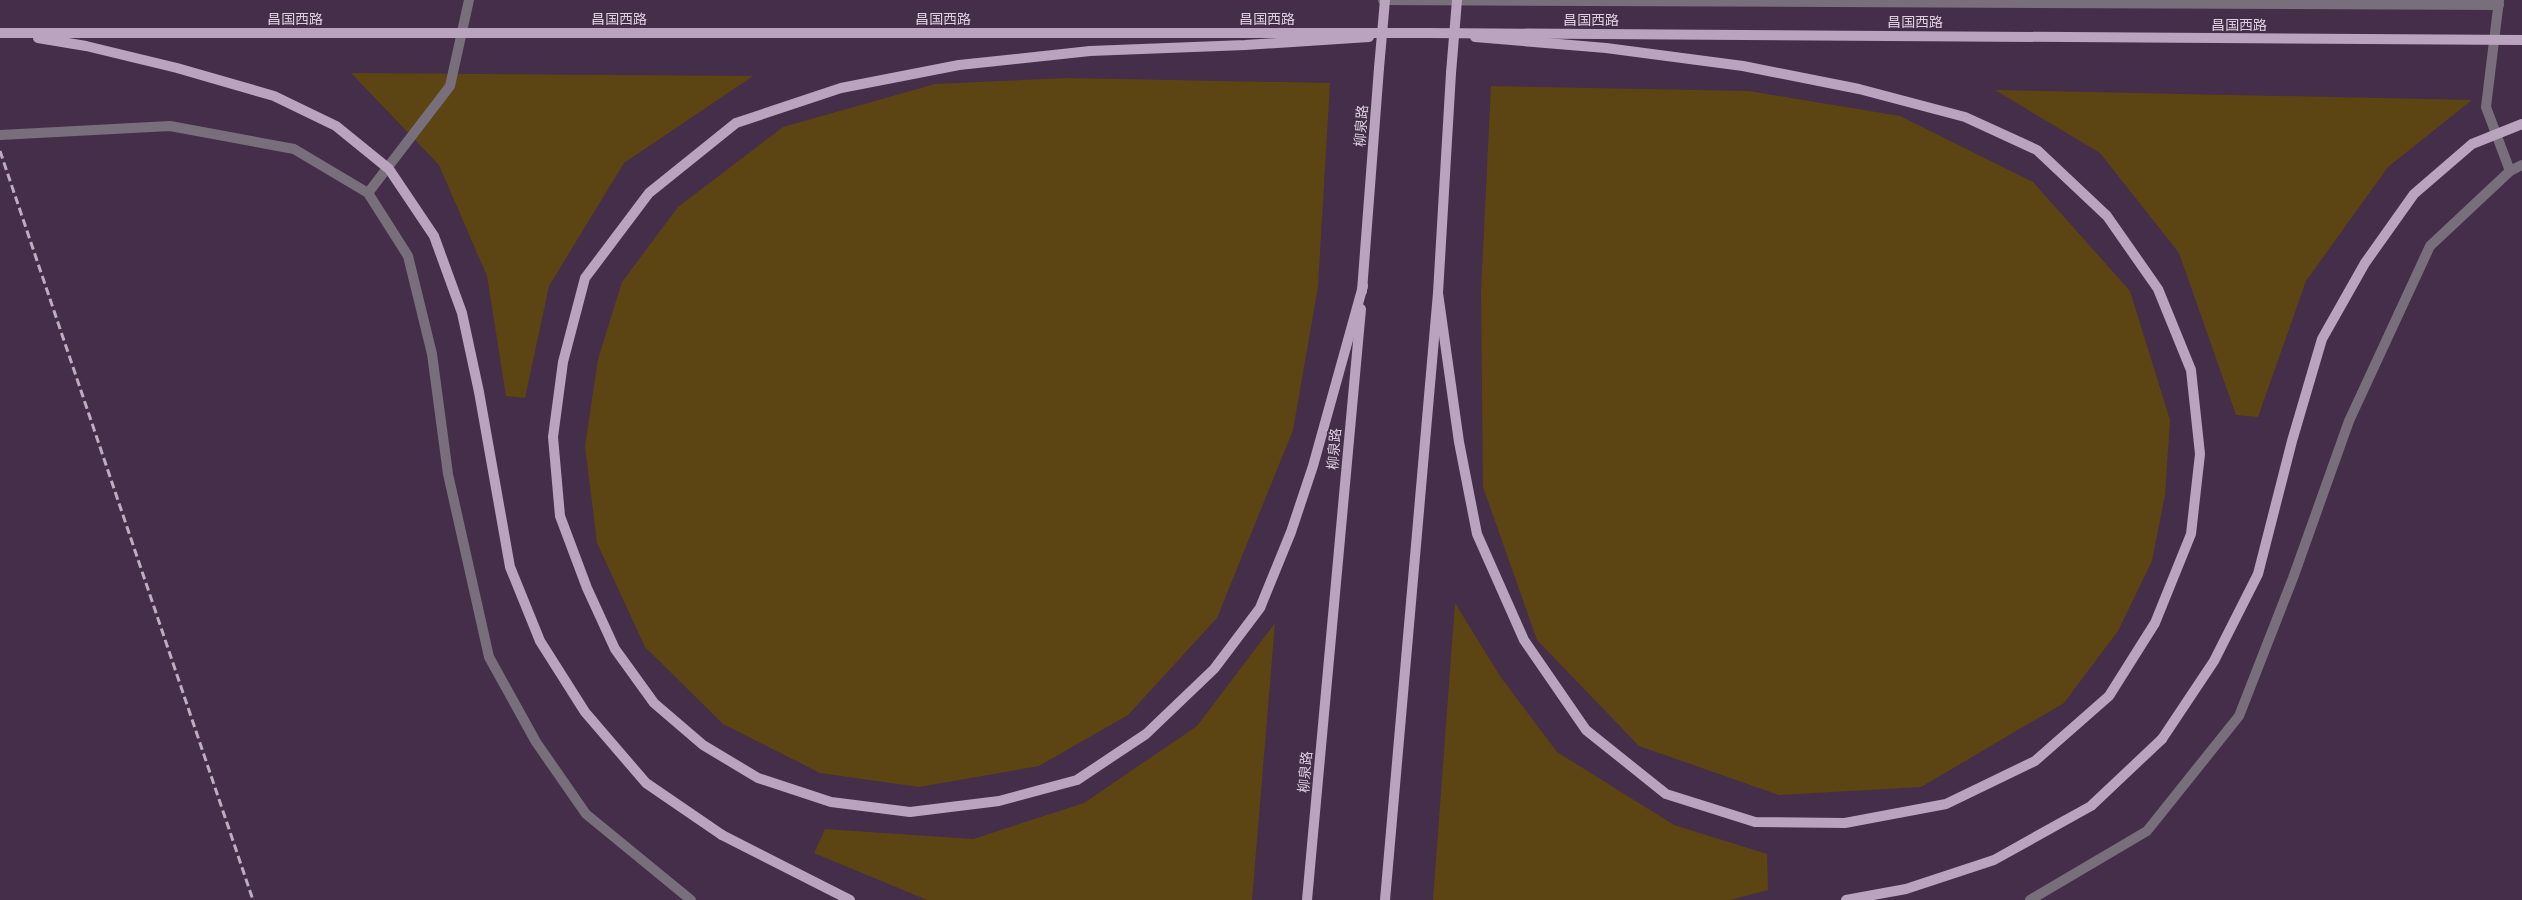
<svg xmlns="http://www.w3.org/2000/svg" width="2522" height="900" font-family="Inter,'Noto Sans SC',sans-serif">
<rect width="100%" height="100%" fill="#442e49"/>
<g fill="#5d4413">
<path d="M351,73l402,3 -129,87 -75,123 -24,112 -19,-2 -19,-120 -48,-111z"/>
<path d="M1066,78l264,5 -12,204 -25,143 -76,188 -89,97 -89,51 -120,21 -99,-14 -97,-49 -78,-77 -48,-104 -12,-97 13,-87 24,-77 56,-75 105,-80 152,-43z"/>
<path d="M1491,86l258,5 151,25 133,66 97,109 40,129 -5,75 -13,66 -34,70 -54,72 -143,84 -142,8 -140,-49 -102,-106 -54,-153 -2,-196z"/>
<path d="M1995,90l477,10 -84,67 -82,114 -48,136 -22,-2 -57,-162 -79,-100z"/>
<path d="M1455,603l45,73 57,76 117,73 93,29 1,36 -38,10h-297z"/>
<path d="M1275,623l-23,277h-325l-113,-47 11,-24 148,10 111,-36 113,-77z"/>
</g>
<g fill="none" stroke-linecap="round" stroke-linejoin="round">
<g stroke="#796e7b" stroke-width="10">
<path d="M1383,0l1116,5"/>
<path d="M2499,0l-13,107 24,64"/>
<path d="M0,135l170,-9 124,23 74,44 40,63 24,98 16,120 41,183 47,85 50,72 105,86"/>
<path d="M368,193l82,-107 19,-86"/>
<path d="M2030,900l117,-69 92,-115 54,-138 56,-157 81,-175 80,-75 12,-6"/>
</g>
<g stroke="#b9a3be" stroke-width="10">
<path d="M0,33h13"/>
<path d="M1363,286l-50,180 -22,66 -31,76 -46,61 -68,65 -69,46 -78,21 -89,11 -79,-10 -73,-24 -55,-33 -49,-42 -39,-54 -28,-61 -27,-72 -7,-79 10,-75 22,-84 64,-85 87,-70 105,-35 118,-23 131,-14 155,-6 124,-8"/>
<path d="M1362,291l17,-223"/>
<path d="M1438,293l21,149 18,92 47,106 62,90 80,64 89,28 90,1 101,-19 89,-43 74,-65 46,-73 36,-89 9,-80 -9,-84 -33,-81 -51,-73 -70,-66 -72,-33 -106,-28 -116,-23 -137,-18 -131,-11"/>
<path d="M722,835l128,65"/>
<path d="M1307,900l54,-591"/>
<path d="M1385,900l53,-607 13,-220"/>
<path d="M1846,900l60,-11 88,-29 97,-54 71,-67"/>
</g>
<path stroke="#bcadbf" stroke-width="3" stroke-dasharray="8 4" stroke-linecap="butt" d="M0,151l253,749"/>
<g stroke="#b9a3be" stroke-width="10">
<path d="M13,33h1414l1095,7"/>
<path d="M38,38l48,8 91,22 97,28 62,30 53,43 45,67 28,77 17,79 31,175 30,74 45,71 61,71 76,52"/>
<path d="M1379,68l6,-68"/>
<path d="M1451,73l6,-73"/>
<path d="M2162,739l52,-78 44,-87 34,-133 30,-102 43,-76 49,-69 58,-50 50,-20"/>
</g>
</g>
<g text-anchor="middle" stroke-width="3.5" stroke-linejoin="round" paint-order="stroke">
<g font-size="14" fill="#dbcede" stroke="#442e49">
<text x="295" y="24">昌国西路</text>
<text x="619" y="24">昌国西路</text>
<text x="943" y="24">昌国西路</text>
<text x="1267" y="24">昌国西路</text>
<text x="1591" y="25">昌国西路</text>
<text x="1915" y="27">昌国西路</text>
<text x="2239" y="30">昌国西路</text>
<text transform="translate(1361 126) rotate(-86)" y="5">柳泉路</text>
<text transform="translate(1334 449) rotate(-85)" y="5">柳泉路</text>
<text transform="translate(1305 772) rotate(-85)" y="5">柳泉路</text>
</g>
</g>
</svg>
